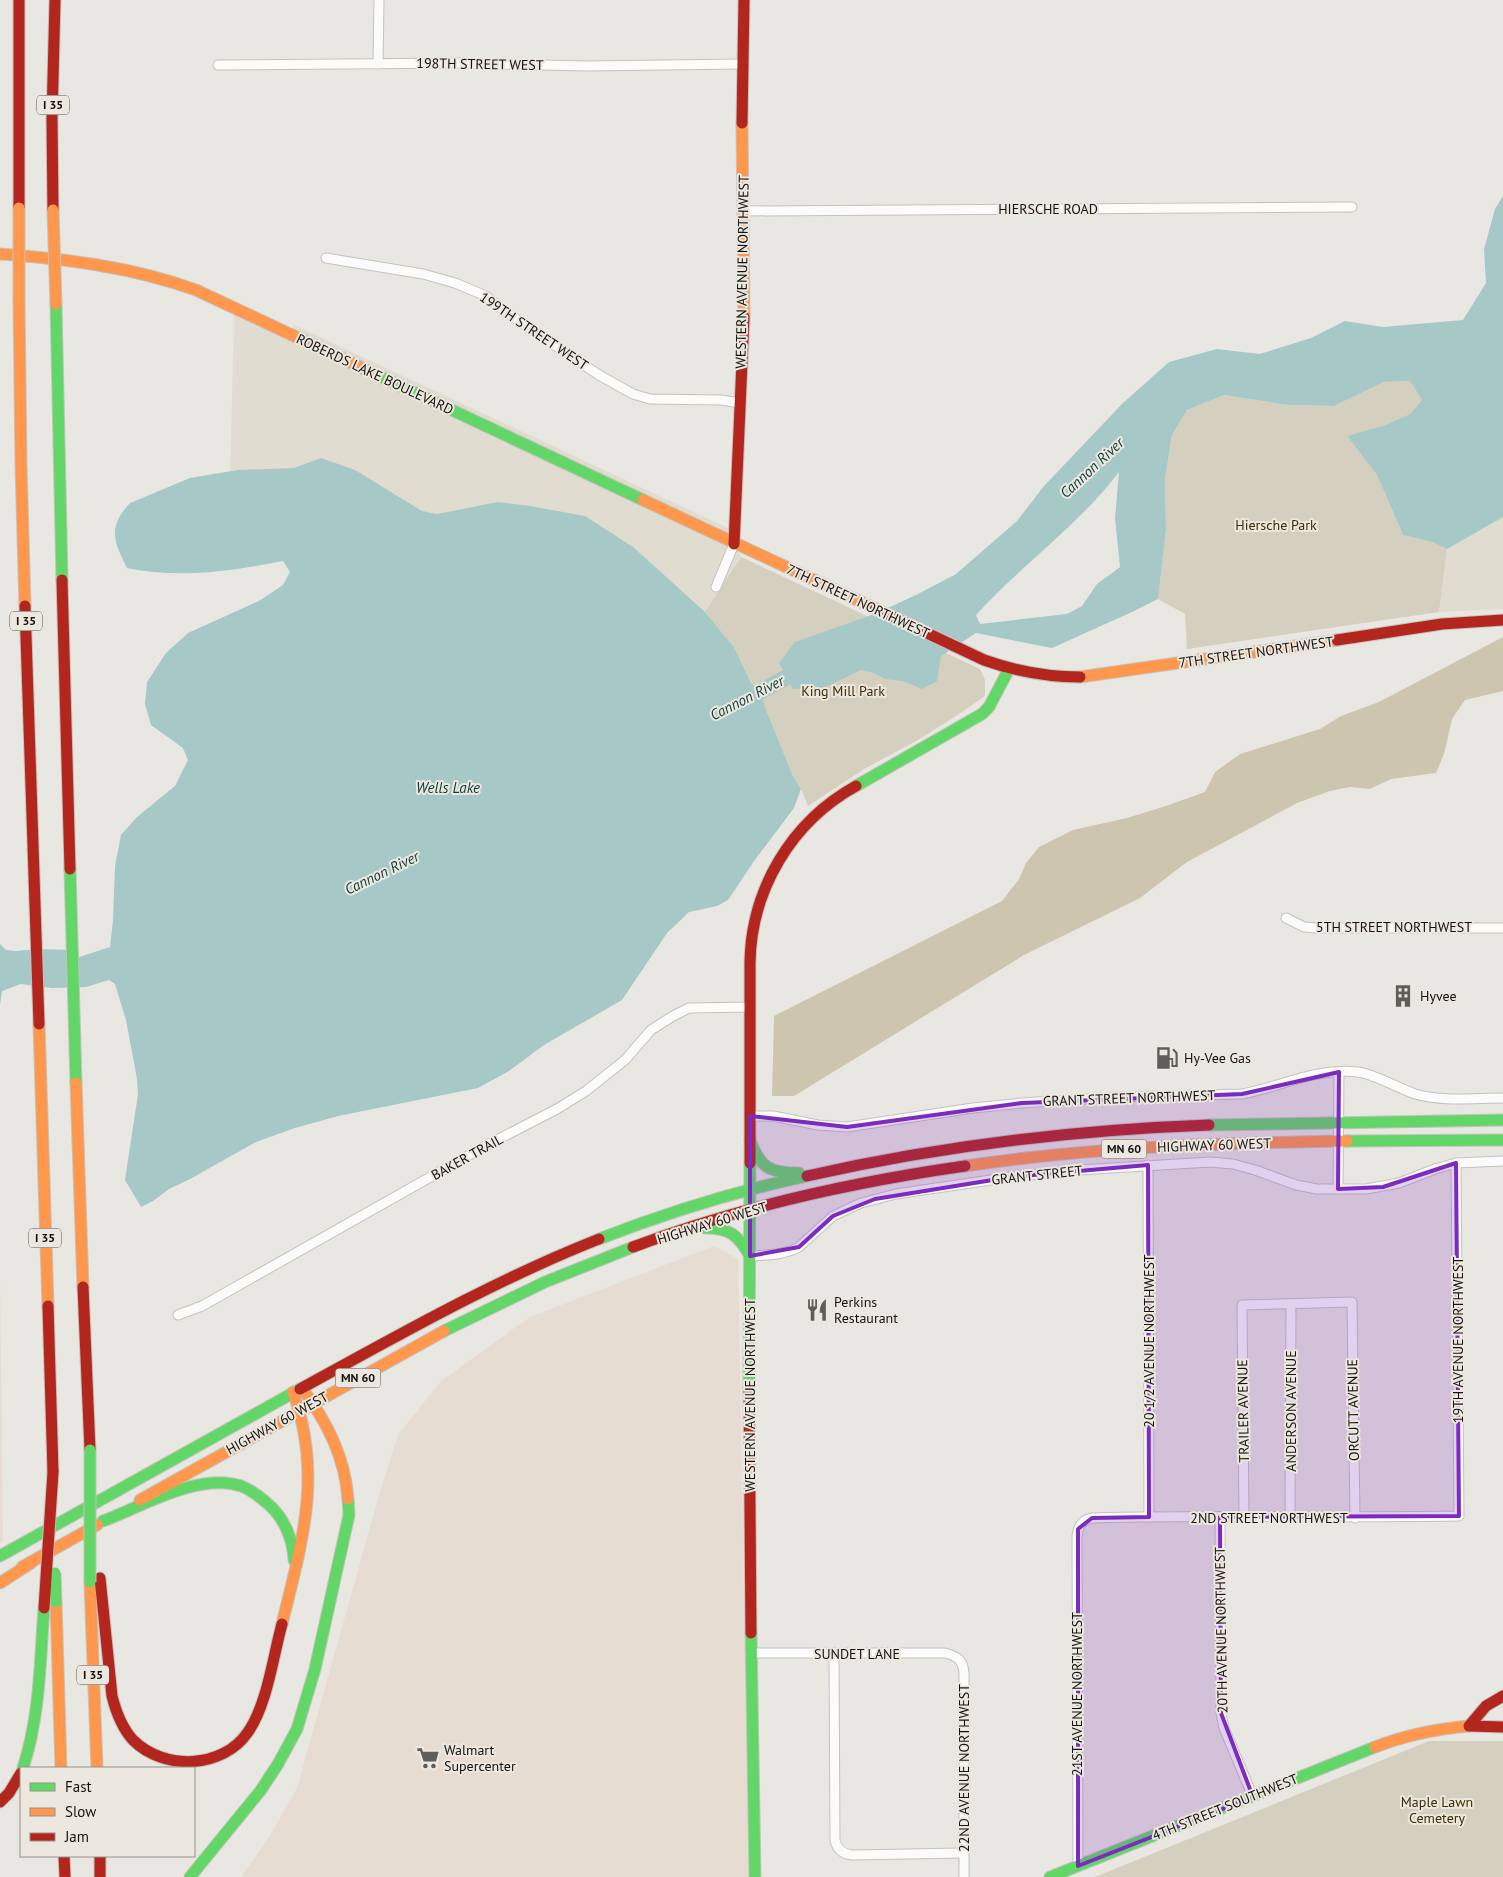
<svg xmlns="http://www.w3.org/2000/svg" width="1503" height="1877" font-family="'PT Sans',sans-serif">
<rect width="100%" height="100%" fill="#e9e7e2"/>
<g fill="#e7dcd1">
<path d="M714,1246l24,13 11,618h-508l28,-40 28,-49 82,-293 19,-60 43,-54 89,-64z"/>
<path d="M0,1276l3,265 -3,2z"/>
</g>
<g fill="#e0dcd0">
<path d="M234,315l52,25 8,-15 434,203 13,29 -36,55 -475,-126z"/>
<path d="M1503,497v112l-64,3 8,-63z"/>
</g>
<g fill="#d5cfbf">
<path d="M1410,381l12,19 -12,14 -24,12 -39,10 30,39 26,60 29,7 15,7 -8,63 -252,37 -2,-35 -27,-15 8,-69 -1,-52 7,-43 15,-25 37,-15 64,10 46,1 50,-24z"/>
<path d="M741,557l239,112 5,11v16l-29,20 -38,24 -54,29 -56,37 -7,-17 -9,-15 -27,-67 -3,-15 -11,-9 -17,-36 -29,-35z"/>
<path d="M1429,1741h74v136h-408z"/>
</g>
<path fill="#cec5af" d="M1503,637v54l-38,9 -13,19 -8,35 -8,19 -45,6 -21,10 -20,-2 -20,4 -33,12 -110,59 -47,36 -116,57 -230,141h-22l2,-80 228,-115 17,-22 7,-16 13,-16 34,-17 54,-12 39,-12 39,-14 10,-20 25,-18 80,-25 21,-13 38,-14z"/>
<g fill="#a6c8c7" fill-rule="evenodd">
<path d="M1503,196v321l-56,32 -15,-7 -29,-7 -26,-60 -30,-39 39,-11 24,-11 12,-14 -12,-19 -26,1 -50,24 -46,-1 -64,-10 -37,15 -15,25 -7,43 1,52 -8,69 -26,13 -80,36 -76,-15 -35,23 -4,25 -15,8 -19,-8 -18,-2 -11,-6 -13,-3 -35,17 -33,2 -14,-26 16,-21 82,-29 41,-19 38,-20 61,-53 27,-35 79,-83 46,-41 48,-13 43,5 51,-16 34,-17 38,6 80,-7 23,-37 -2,-34 11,-40zM1119,472l-4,46 5,49 -23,17 -15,22 -15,8 -87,10 -4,-9c45,-50 102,-89 143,-143z"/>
<path d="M321,458l34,12 67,41 15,3 61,-12 32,4 55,10 48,31 72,65 29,35 17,36 11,9 3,15 27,67 9,15 -7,19 -40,53 -26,39 -11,6 -28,6 -22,21 -45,67 -78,45 -35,26 -31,17 -140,28 -43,12 -39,14 -66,37 -21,10 -16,12 -12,6 -16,-27 13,-86 -1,-15 -11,-59 -11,-36 -6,-4 -23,7 -34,1 -31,-4 -19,7 -2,14v-61l6,6 10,1 22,-2 37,1 1,8 34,-11 3,-27 2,-54 6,-31 16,-18 38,-31 13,-26 -5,-12 -32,-23 -6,-21 2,-22 19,-29 22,-20 71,-32 24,-16 7,-13 -7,-11c-51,10 -105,18 -156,7 -13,-27 -20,-40 3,-65l60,-25 48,-8 56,-2z"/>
</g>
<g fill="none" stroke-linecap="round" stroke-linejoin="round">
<path stroke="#a6c8c7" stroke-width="16" d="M743,701l44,-24 20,-6"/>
<defs>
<g id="street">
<path d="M378,64l1,-64"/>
<path d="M218,65l242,-2 127,3 155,-2"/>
<path d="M744,211l608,-4"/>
<path d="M326,258l97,16 32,9 31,13 24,19 89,60 34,19 17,5 71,1 19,3"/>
<path d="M716,587l18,-43"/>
<path d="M1286,918l18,9 13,1h186"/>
<path d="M750,1116h23l45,9 29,2 126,-19 49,-5 93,-6 127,-3c38,-7 75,-27 116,-22 16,2 40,16 57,22 28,8 59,4 88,4"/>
<path d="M1148,1165l1,352"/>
<path d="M1338,1189l1,-117"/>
<path d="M750,1256c17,-1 34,-1 49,-9l34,-31 28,-13 35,-9 115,-17 68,-7 131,-8 23,2 22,6 41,15 21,4h49l33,-6 36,-14 21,-6 47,-2"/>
<path d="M178,1315l24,-9 285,-161 70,-36 29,-18 39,-31 26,-30 22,-14 16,-8 61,-1"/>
<path d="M1220,1517l1,196 3,15 29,69"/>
<path d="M1244,1517l-2,-212 110,-3 3,216"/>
<path d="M1290,1517l1,-212"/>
<path d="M750,1653h195c12,3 18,7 19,20v204"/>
<path d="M834,1654l1,186c2,10 8,14 17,15l111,-2"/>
<path d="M1078,1866l-1,-330c1,-10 5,-16 15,-18 123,-3 245,0 367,-2l-3,-353"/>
</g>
<g id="fast">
<path d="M56,304l6,276"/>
<path d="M373,373l270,127"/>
<path d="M856,786l126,-72 7,-7 20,-38"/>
<path d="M70,869l6,214"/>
<path d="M1209,1125l294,-5"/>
<path d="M750,1140c10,28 20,33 49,33"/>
<path d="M1347,1141l156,-1"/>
<path d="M705,1228c25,0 33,7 45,28"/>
<path d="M599,1239c67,-26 137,-48 208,-63"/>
<path d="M444,1331l101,-49 88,-35"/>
<path d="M749,1387l1,-224"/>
<path d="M103,1521c40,-15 96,-49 138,-35 10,4 18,10 26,17 17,14 26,36 27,57"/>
<path d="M0,1556l300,-167"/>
<path d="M751,1633l4,244"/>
<path d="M23,1768c17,-52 17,-106 21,-160"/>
<path d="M190,1877l71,-87 17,-26 19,-35 18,-60 34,-154 -1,-16"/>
<path d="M1050,1877l325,-130"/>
</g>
<g id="slow">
<path d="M742,123l2,194"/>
<path d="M0,254c67,5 132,13 196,36l177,83"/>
<path d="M19,302l2,163 4,141"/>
<path d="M643,500l231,108"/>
<path d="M1080,677l257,-37"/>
<path d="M39,1024l9,282"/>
<path d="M76,1083l7,204"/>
<path d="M965,1166c127,-19 254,-23 382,-25"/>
<path d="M302,1388c25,34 43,69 46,111"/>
<path d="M140,1500l304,-169"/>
<path d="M22,1567l75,-42"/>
<path d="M90,1582l7,186"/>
<path d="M0,1583l31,-20"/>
<path d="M56,1602l5,166"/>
<path d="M282,1624c20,-82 41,-149 11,-232"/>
<path d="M1375,1747c31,-12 61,-18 94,-21"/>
</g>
<g id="jam">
<path d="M19,0v208"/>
<path d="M742,123l2,-123"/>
<path d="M53,210l-1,-91 3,-119"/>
<path d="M734,544l10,-227"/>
<path d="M62,580l8,289"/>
<path d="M25,606l14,418"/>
<path d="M874,608l110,52c31,11 63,17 96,17"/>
<path d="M1337,640l105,-16 61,-4"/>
<path d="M750,1163v-200c1,-73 41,-141 106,-177"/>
<path d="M807,1176c132,-30 266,-46 402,-51"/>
<path d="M633,1247c106,-40 220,-65 332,-81"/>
<path d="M83,1287l7,163"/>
<path d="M48,1306l5,166"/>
<path d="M749,1387l2,246"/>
<path d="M300,1389c97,-53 195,-109 299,-150"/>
<path d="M100,1578l12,118c4,16 10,32 21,44 31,31 90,29 115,-8 19,-27 25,-75 34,-108"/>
<path d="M1503,1696l-17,10 -17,20 34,1"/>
<path d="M0,1802l9,-9 12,-20"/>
<path d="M64,1856l1,21"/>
<path d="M100,1856v21"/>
</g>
</defs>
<use href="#street" stroke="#c4c2be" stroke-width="11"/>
<use href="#fast" stroke="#c4c2be" stroke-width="13"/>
<use href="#slow" stroke="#c4c2be" stroke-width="13"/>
<use href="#jam" stroke="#c4c2be" stroke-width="13"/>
<use href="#street" stroke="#fcfbfb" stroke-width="9"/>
<use href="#fast" stroke="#63d668" stroke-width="11"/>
<use href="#slow" stroke="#ff974d" stroke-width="11"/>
<use href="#jam" stroke="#b3261e" stroke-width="11"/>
<defs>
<g id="fast-bridge">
<path d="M90,1450v132"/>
<path d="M55,1573l1,29"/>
</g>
<g id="slow-bridge">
<path d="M19,208v94"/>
<path d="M53,210l3,94"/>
</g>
<path id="jam-bridge" d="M44,1608l9,-136"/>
</defs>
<use href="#fast-bridge" stroke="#c4c2be" stroke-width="13" stroke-linecap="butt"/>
<use href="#slow-bridge" stroke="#c4c2be" stroke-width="13" stroke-linecap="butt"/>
<use href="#jam-bridge" stroke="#c4c2be" stroke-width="13" stroke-linecap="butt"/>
<use href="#fast-bridge" stroke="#63d668" stroke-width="11"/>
<use href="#slow-bridge" stroke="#ff974d" stroke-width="11"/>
<use href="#jam-bridge" stroke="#b3261e" stroke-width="11"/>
</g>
<path fill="#7b2cbf" fill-opacity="0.2" stroke="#7b2cbf" stroke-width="4" stroke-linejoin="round" d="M1339,1072l-1,117 45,-2 73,-24 3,353 -239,1 1,196 32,84 -175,69v-337l14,-11 57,-1 -1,-352 -137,12 -136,22 -42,17 -34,31 -49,9v-140l97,11 175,-24 220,-9z"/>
<defs>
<symbol id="building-bare" viewBox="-9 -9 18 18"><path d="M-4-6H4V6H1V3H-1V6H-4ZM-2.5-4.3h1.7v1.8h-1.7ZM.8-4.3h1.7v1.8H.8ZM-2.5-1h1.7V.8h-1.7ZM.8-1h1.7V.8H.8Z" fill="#5f5d59" stroke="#ece8df" stroke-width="2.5" paint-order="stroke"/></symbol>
<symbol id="fuel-bare" viewBox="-9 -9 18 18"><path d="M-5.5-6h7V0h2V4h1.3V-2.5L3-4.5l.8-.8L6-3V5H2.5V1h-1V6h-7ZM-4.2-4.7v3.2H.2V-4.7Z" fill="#5f5d59" stroke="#ece8df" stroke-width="2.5" paint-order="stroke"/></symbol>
<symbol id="restaurant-bare" viewBox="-9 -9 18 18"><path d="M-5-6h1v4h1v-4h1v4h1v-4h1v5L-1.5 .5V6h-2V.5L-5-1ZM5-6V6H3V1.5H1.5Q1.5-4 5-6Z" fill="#5f5d59" stroke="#ece8df" stroke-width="2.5" paint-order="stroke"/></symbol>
<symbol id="supermarket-bare" viewBox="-9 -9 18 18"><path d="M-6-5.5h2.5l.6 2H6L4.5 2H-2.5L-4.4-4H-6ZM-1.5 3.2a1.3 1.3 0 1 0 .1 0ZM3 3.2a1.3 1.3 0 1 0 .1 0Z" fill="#5f5d59" stroke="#ece8df" stroke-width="2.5" paint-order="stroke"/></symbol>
</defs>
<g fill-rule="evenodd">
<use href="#building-bare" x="1387" y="980" width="32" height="32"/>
<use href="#fuel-bare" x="1151" y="1042" width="32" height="32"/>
<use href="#restaurant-bare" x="801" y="1294" width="32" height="32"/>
<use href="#supermarket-bare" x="412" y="1742" width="32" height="32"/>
</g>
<g text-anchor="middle" stroke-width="4" stroke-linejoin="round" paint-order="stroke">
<g fill="#ece8df" stroke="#55524d" stroke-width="1">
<rect x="37" y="95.5" width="32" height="19" rx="4"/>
<rect x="10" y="611.5" width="32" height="19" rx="4"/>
<rect x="1101.5" y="1139.5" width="45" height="19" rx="4"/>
<rect x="29" y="1228.5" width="32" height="19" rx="4"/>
<rect x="335.5" y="1368.5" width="45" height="19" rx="4"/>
<rect x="77" y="1665.5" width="32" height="19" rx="4"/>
</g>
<g font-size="12" font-weight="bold" fill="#14120f">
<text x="53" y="109">I 35</text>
<text x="26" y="625">I 35</text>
<text x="1124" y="1153">MN 60</text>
<text x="45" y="1242">I 35</text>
<text x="358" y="1382">MN 60</text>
<text x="93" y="1679">I 35</text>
</g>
<g font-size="14" fill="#14120f" stroke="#ece8df">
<text transform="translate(480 64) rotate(1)" y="5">198TH STREET WEST</text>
<text x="1048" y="214">HIERSCHE ROAD</text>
<text transform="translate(742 272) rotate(-89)" y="5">WESTERN AVENUE NORTHWEST</text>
<text transform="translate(534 331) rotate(34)" y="5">199TH STREET WEST</text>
<text transform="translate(375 374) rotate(25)" y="5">ROBERDS LAKE BOULEVARD</text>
<text transform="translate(858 601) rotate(25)" y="5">7TH STREET NORTHWEST</text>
<text transform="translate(1256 652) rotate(-8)" y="5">7TH STREET NORTHWEST</text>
<text x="1394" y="932">5TH STREET NORTHWEST</text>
<text transform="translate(1129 1098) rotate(-2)" y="5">GRANT STREET NORTHWEST</text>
<text transform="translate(1214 1145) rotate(-2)" y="5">HIGHWAY 60 WEST</text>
<text transform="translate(467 1157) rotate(-29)" y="5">BAKER TRAIL</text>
<text transform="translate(1037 1175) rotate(-6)" y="5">GRANT STREET</text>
<text transform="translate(712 1223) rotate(-17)" y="5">HIGHWAY 60 WEST</text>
<text transform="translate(1458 1340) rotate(-90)" y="5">19TH AVENUE NORTHWEST</text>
<text transform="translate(1149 1341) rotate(-90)" y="5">20 1/2 AVENUE NORTHWEST</text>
<text transform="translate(750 1395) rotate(-90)" y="5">WESTERN AVENUE NORTHWEST</text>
<text transform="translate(1353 1410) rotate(-91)" y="5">ORCUTT AVENUE</text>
<text transform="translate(1243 1411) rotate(-91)" y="5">TRAILER AVENUE</text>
<text transform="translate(1291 1411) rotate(-90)" y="5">ANDERSON AVENUE</text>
<text transform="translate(277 1423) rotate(-29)" y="5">HIGHWAY 60 WEST</text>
<text x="1269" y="1523">2ND STREET NORTHWEST</text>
<text transform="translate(1221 1630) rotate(-91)" y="5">20TH AVENUE NORTHWEST</text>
<text x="857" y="1659">SUNDET LANE</text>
<text transform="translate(1077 1694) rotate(-90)" y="5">21ST AVENUE NORTHWEST</text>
<text transform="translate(964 1768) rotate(-90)" y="5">22ND AVENUE NORTHWEST</text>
<text transform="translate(1225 1807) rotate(-22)" y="5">4TH STREET SOUTHWEST</text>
</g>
<g font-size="14" fill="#3c2d00" stroke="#ece8df">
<text x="1276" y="530">Hiersche Park</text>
<text x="843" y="696">King Mill Park</text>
<text x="1437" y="1807">Maple Lawn<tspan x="1437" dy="16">Cemetery</tspan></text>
</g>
<g font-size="14" fill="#14120f" stroke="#ece8df" text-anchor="start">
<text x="1420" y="1001">Hyvee</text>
<text x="1184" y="1063">Hy-Vee Gas</text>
<text x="834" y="1307">Perkins<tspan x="834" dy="16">Restaurant</tspan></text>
<text x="444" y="1755">Walmart<tspan x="444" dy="16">Supercenter</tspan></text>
</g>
<g font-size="15" font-style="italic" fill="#0c3b3c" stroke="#ece8df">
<text transform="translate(1092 468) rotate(-43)" y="5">Cannon River</text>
<text transform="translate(747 698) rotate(-27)" y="5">Cannon River</text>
<text x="448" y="793">Wells Lake</text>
<text transform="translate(382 873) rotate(-26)" y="5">Cannon River</text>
</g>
</g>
<rect x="20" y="1767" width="175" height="90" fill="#ece8df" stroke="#96928c"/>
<rect x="30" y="1783" width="25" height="8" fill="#63d668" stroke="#96928c"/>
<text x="65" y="1792" font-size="15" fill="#14120f">Fast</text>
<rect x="30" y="1808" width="25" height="8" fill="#ff974d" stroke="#96928c"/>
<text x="65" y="1817" font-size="15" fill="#14120f">Slow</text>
<rect x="30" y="1833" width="25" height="8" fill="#b3261e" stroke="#96928c"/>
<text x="65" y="1842" font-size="15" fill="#14120f">Jam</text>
</svg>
